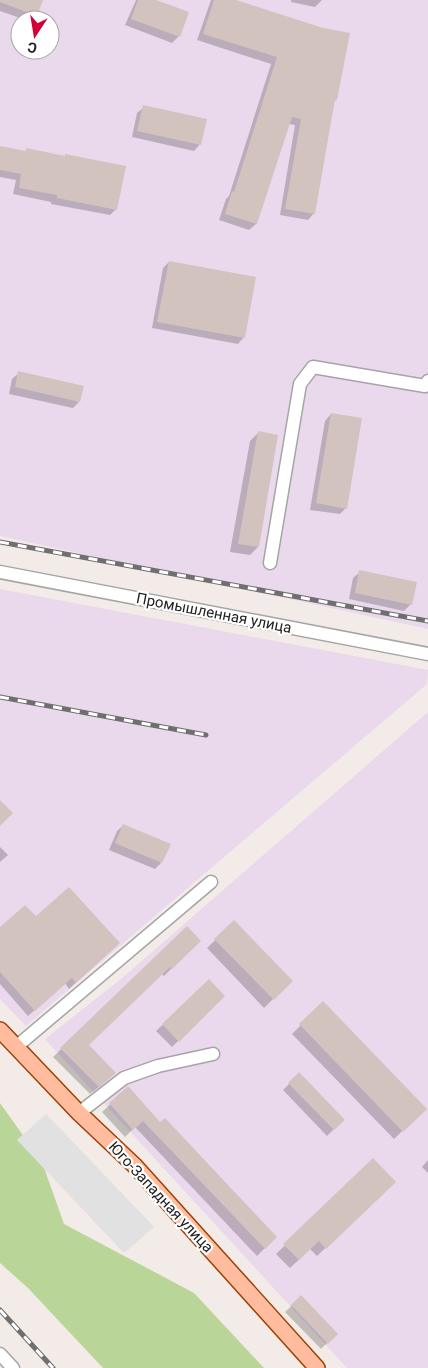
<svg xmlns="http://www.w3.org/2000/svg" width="428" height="1368" font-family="Roboto,sans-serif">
<rect width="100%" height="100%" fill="#f2ebe7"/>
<g fill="#ead8ec" fill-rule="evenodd">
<path d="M0,0h428v629l-428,-93zM20,20h30v30h-30z"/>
<path d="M0,589l428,81 -1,14 -401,342 -26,-27z"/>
<path d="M428,712v656h-81l-302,-329 76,-60z"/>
</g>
<path fill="#bad598" d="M0,1103l42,59 22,62 130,69 70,75h-161l-75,-80 -28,-25z"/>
<path fill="#e1e1e1" d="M46,1114l108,113 -30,26 -107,-113z"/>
<g fill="#0003">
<path d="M0,0h41l-5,15 -5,5h-5l-26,-9z"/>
<path d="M136,0h17l26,36 -7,7 -47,-18z"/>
<path d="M211,0h21l91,29 13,70 -2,3 -20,111 -6,7 -28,-5 15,-90 -6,-1 -33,100 -7,6 -30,-10 7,-21 3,-3 42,-132 -74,-24z"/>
<path d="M291,0h31l-7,7 -24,-5z"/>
<path d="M144,107l56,37 -6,7 -62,-14 5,-24z"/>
<path d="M0,147l25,5 2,-2 89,59 -6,6 -59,-11v-2l-38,-8 3,-14 -16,-3z"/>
<path d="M169,262l75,75 -6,7 -86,-16 11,-60z"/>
<path d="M19,373l60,29 -6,6 -64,-14 3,-15z"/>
<path d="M331,414l15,94 -6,6 -30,-4 15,-89z"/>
<path d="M258,433v114l-8,8 -20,-3 20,-111z"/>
<path d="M360,572l51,32 -7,7 -55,-12 4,-21z"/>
<path d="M124,825l37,38 -6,6 -46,-19 8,-19z"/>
<path d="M0,847l8,8 -8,7z"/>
<path d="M36,918l76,31 -43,40 -4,-6 -37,33 -28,-32v-55z"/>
<path d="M234,922l57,59 -27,27 -57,-60z"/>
<path d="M187,928l12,13 -35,35 -2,-2 -75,71 19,36 -16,13 -37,-37z"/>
<path d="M209,981l15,15 -52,51 -16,-16z"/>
<path d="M323,1003l102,106 -31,30 -102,-105z"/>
<path d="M299,1074l44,46 -16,16 -44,-46z"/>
<path d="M128,1088l32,36 116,113 -19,19 -122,-129 -10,10 -23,-25z"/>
<path d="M373,1160l21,22 -77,74 -7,-7 -20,19 -14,-14z"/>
<path d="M428,1160v13l-6,-6z"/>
<path d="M301,1297l35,37 -15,15 -36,-37z"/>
</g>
<g fill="#d3c3bf">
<path d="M0,0h43l-6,16 -37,-14z"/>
<path d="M138,0h18l33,12 -9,25 -49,-18z"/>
<path d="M214,0h22l87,28 27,5 -13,67 -2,-1 -20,115 -30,-5 16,-90 -9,-2 -35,107 -32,-10 7,-23 2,1 43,-135 -74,-23z"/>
<path d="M143,105l64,14 -6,26 -64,-14z"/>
<path d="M0,146l26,5v-3l39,8v-2l61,12 -9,44 -60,-12v-3l-38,-7 2,-14 -21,-4z"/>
<path d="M169,261l87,16 -11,61 -88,-16z"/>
<path d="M18,371l66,15 -4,16 -65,-15z"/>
<path d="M331,413l31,5 -15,91 -31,-6z"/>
<path d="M258,431l20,4 -19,112 -21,-3z"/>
<path d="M359,570l58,12 -5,23 -57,-12z"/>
<path d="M0,800l13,13 -13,13z"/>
<path d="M123,824l48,20 -9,19 -47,-20z"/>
<path d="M69,887l51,56 -44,40 -4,-5 -37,33 -35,-39v-45l25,-22 11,11z"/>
<path d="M234,920l59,61 -19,19 -60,-61z"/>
<path d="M187,926l14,15 -29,28 -2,-2 -81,78 27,28 -17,14 -39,-39z"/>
<path d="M209,979l16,17 -46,46 -17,-18z"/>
<path d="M323,1001l104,108 -24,23 -104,-108z"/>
<path d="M299,1072l46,48 -11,10 -46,-47z"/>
<path d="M128,1086l32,36 5,-4 112,119 -12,12 -122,-128 -10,9 -24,-27z"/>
<path d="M373,1158l23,24 -70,67 -7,-8 -20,19 -16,-16z"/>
<path d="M301,1295l37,39 -10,10 -37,-39z"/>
</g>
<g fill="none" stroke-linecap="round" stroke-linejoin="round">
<defs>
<g id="minor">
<path d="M270,563l30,-179 13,-17 112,19 3,-5"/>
<path d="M0,572l428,82"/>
<path d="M16,1047l195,-165"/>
<path d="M79,1113l45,-35 34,-12 55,-12"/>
<path d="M0,1354l13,14"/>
</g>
<path id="major" d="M0,1030l79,83 56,53 182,202"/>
</defs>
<use href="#minor" stroke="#a5a5a5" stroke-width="15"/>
<use href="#major" stroke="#9e4000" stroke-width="18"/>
<use href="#minor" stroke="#fff" stroke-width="12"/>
<use href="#major" stroke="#ffbc9f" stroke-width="15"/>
<defs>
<g id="rail">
<path d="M0,542l428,79"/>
<path d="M0,697l206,38"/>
<path d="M0,1310l53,58"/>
</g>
</defs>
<use href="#rail" stroke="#6f6f6f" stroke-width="5"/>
<use href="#rail" stroke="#fff" stroke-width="3" stroke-dasharray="9" stroke-linecap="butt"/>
</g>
<g text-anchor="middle" stroke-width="4.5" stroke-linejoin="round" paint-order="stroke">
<g font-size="15" fill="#212121" stroke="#fff">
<text transform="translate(214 613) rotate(11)" y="5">Промышленная улица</text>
<text transform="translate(161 1197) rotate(47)" y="5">Юго-Западная улица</text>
</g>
</g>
<g transform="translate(35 35) rotate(192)"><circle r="24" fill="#ffffff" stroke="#a6a6a6"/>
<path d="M0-4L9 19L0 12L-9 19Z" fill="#d20037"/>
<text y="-8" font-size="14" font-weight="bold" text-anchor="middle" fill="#212121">С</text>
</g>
</svg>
